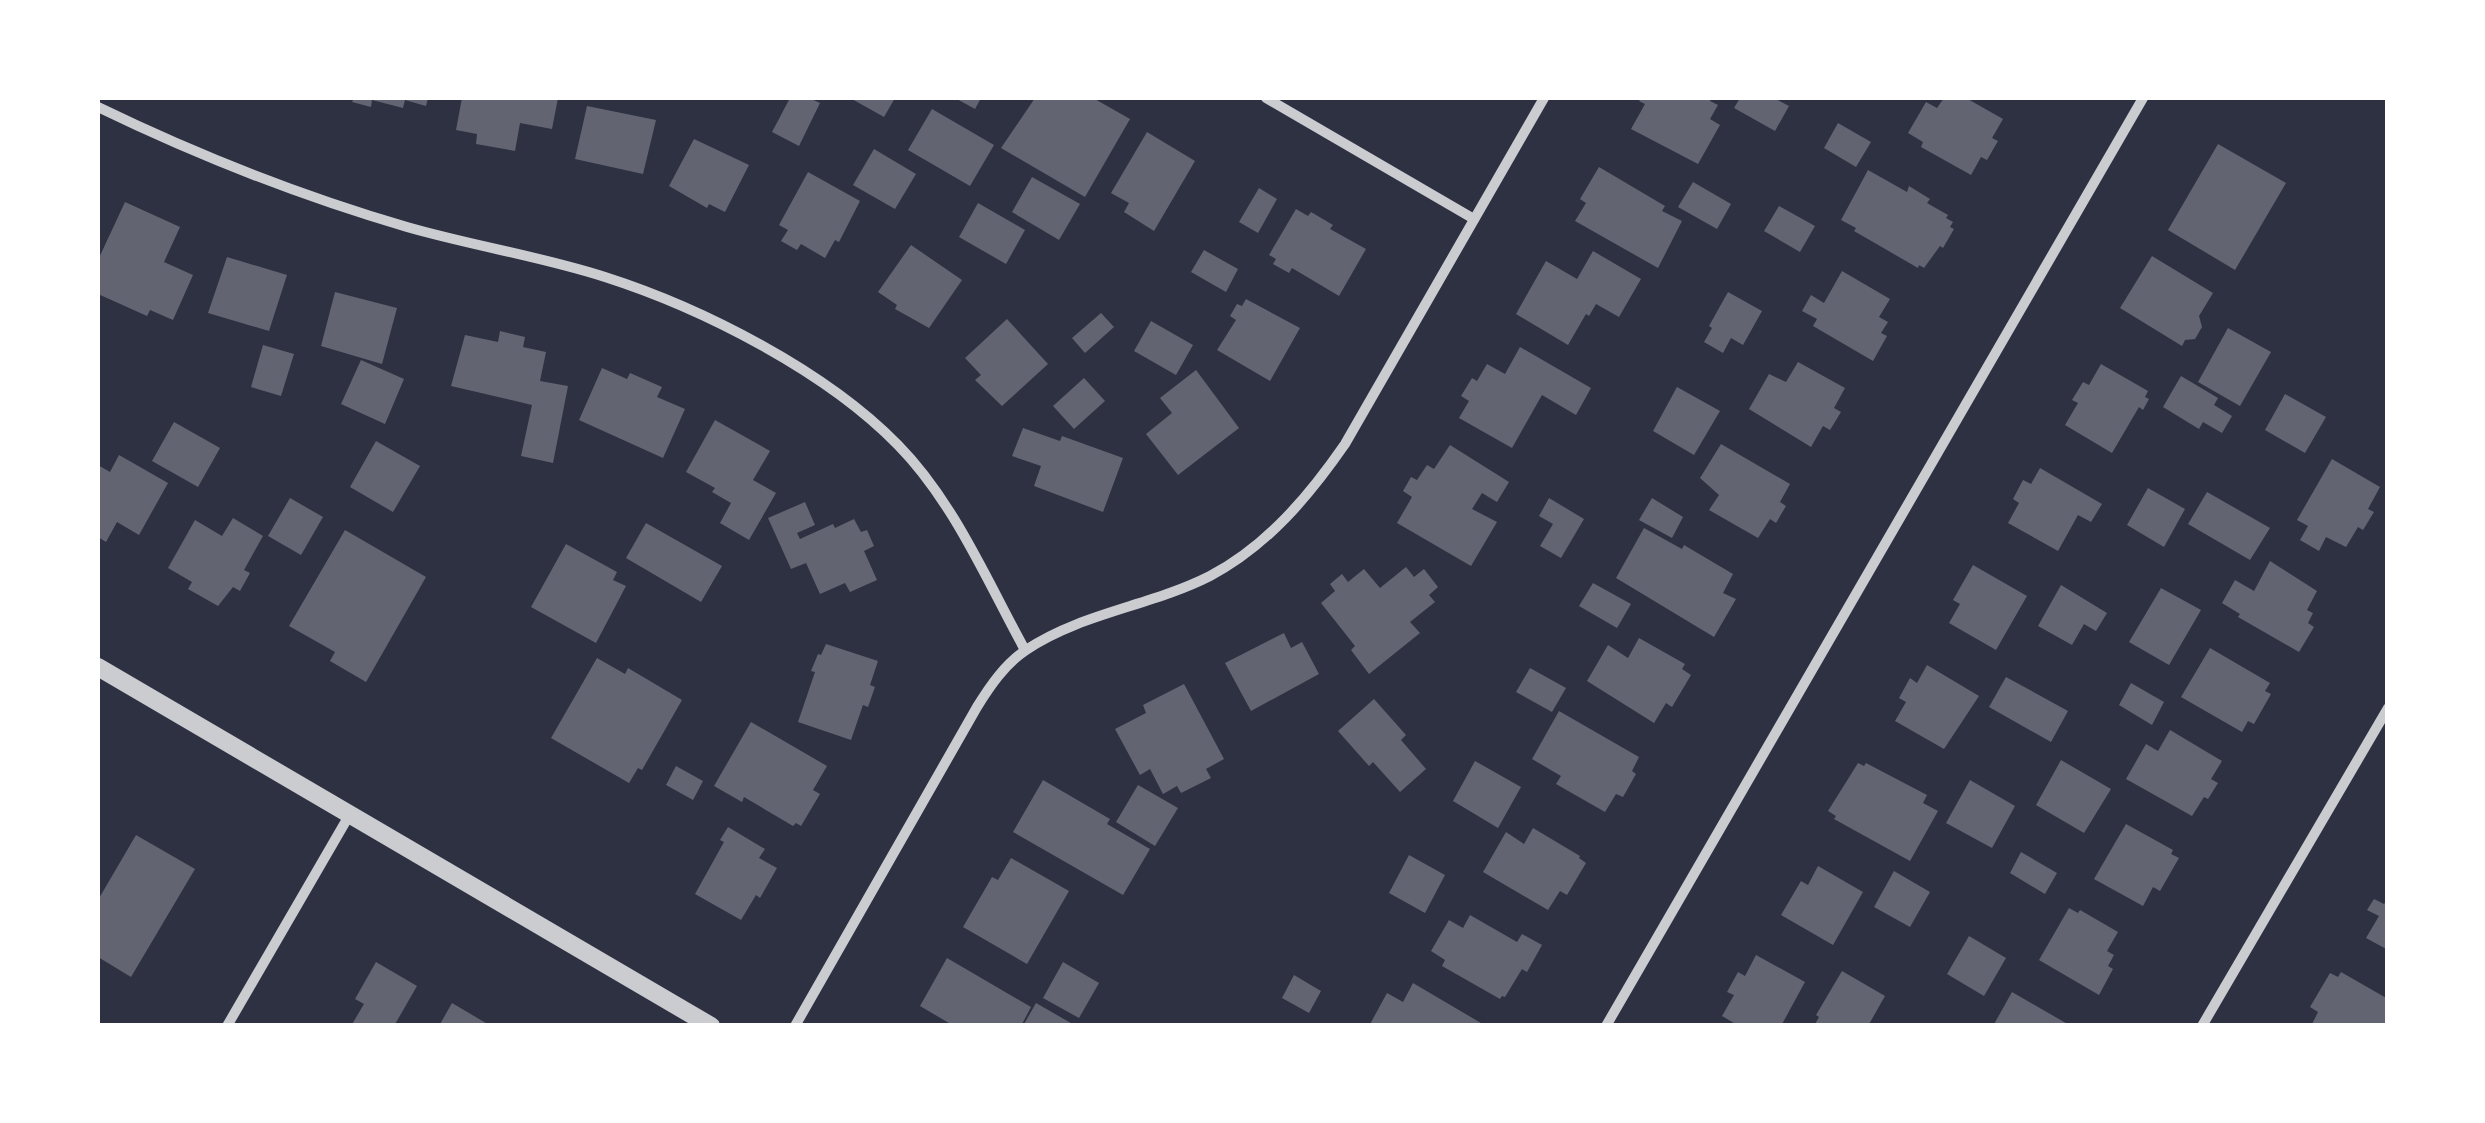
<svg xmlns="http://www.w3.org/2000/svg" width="2485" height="1123" font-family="'Varela Round',sans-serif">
<rect width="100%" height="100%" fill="#2d3142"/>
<g fill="#626471">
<path d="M354,98h74l-2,8 -21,-6 -2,8 -31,-8 -1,7 -19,-5z"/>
<path d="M462,98h96l-6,31 -32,-6 -5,28 -39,-7 1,-10 -21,-4z"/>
<path d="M790,98h19l11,5 -21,43 -27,-14z"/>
<path d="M850,98h45l-11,19z"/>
<path d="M955,98h26l-6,11z"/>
<path d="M1035,98h58l37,21 -45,78 -84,-49z"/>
<path d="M1641,98h71l-2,3 8,4 -8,14 10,6 -22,39 -67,-35 14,-25 -6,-3z"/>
<path d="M1740,98h34l15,8 -14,25 -41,-23z"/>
<path d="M1944,98h22l37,21 -11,19 6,3 -11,19 -6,-3 -10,18 -50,-28 2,-5 -15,-9 18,-31 11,6z"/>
<path d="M587,106l69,14 -13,54 -68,-15z"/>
<path d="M932,109l62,36 -24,41 -62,-36z"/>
<path d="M1838,123l33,19 -15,25 -32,-19z"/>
<path d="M1147,132l48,29 -41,70 -30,-19 5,-9 -18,-10z"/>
<path d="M694,139l55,26 -24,47 -16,-8 -2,4 -38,-22z"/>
<path d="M2218,144l68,39 -51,87 -67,-40z"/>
<path d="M874,149l42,25 -21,35 -42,-24z"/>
<path d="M1599,167l66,39 -3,5 20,10 -24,47 -83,-47 11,-18 -6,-4z"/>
<path d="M1868,170l39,22 2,-6 21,13 -3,4 21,12 -2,3 7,4 -3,5 4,2 -11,19 -3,-2 -16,22 -5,-3 -1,3 -64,-37 2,-3 -15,-8z"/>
<path d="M808,172l52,29 -21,41 -4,-2 -10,18 -24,-14 -4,6 -16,-9 7,-11 -9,-5z"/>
<path d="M1032,177l48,27 -21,36 -47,-28z"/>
<path d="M1693,182l38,22 -14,25 -39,-22z"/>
<path d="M1259,188l18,11 -19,34 -19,-11z"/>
<path d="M125,202l55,25 -16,35 29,13 -20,45 -23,-10 -3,6 -49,-22v-34z"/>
<path d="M978,203l47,27 -19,34 -47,-27z"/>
<path d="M1779,206l36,20 -15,26 -36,-21z"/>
<path d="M1296,209l12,7 3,-4 22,13 -3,4 36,20 -27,47 -47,-28 -3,5 -16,-9 3,-5 -7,-4z"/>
<path d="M911,245l51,35 -33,48 -34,-19 2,-4 -19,-13z"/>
<path d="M1204,250l34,19 -12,23 -35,-20z"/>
<path d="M1593,251l48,28 -22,38 -23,-13 -7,12 -3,-2 -18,31 -52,-31 30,-53 31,18z"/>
<path d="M2152,256l61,37 -14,23 3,11 -7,12 -10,1 -3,6 -62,-38z"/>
<path d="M227,257l60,18 -18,56 -61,-18z"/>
<path d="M1842,271l48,28 -11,18 9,5 -7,11 6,3 -14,25 -60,-35 4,-7 -15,-8 9,-16 13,8z"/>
<path d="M335,292l62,16 -15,56 -61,-18z"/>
<path d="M1728,292l34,19 -19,34 -12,-7 -8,15 -19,-11 8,-14 -3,-2z"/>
<path d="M1246,299l54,29 -30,53 -53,-31 19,-30 -6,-4 7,-12 5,2z"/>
<path d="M1101,313l13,14 -29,26 -13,-15z"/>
<path d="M1007,319l41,45 -46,42 -27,-26 6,-5 -16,-17z"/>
<path d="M1151,321l42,24 -17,30 -42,-24z"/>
<path d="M2228,328l43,24 -31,54 -42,-24z"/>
<path d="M500,331l25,6 -2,10 23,5 -6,29 28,5 -15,77 -32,-7 11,-51 -81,-19 14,-51 33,7z"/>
<path d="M263,345l31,9 -13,42 -30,-9z"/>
<path d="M1520,347l71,41 -15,27 -34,-20 -30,53 -53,-30 10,-17 -8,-5 11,-18 5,3 10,-17 18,10z"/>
<path d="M361,360l43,19 -19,45 -44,-20z"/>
<path d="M1798,362l47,26 -11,20 7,4 -11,18 -7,-4 -12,21 -62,-38 20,-35 17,8z"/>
<path d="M2101,364l47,27 -3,6 4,2 -6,11 -4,-3 -27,46 -47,-28 13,-22 -6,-3 11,-18 6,3z"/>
<path d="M602,368l25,11 3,-6 32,14 -5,10 28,12 -22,49 -84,-38z"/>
<path d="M1196,370l43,58 -61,47 -32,-41 26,-21 -12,-15z"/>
<path d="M2181,376l37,22 -4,7 18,11 -10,17 -19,-11 -4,7 -36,-22z"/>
<path d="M1084,378l21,23 -31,28 -21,-23z"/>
<path d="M1677,387l43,24 -26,44 -41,-24z"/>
<path d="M2285,394l41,23 -21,36 -40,-23z"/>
<path d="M715,420l55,31 -17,29 23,13 -27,47 -29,-17 11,-20 -19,-11 3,-4 -29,-16z"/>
<path d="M174,422l46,26 -22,39 -46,-26z"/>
<path d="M1023,428l37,13 2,-5 61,22 -20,54 -69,-26 7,-20 -29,-10z"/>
<path d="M376,441l44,25 -27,46 -43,-25z"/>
<path d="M1721,444l69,40 -10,18 6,4 -10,17 -6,-4 -12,19 -49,-28 10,-15 -19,-17z"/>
<path d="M1450,445l59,37 -12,20 -15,-9 -10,16 25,13 -26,44 -74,-43 15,-26 -9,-6 8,-14 6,3 10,-15 7,4z"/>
<path d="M119,455l49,28 -29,52 -22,-13 -11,20 -8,-5v-72l12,7z"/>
<path d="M2332,459l48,28 -12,22 6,3 -11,18 -5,-3 -12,20 -20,-10 -7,14 -19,-11 8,-14 -11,-6z"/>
<path d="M2040,468l62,36 -11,18 -13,-7 -20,36 -50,-28 11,-20 -6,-4 10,-19 8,4z"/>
<path d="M2148,488l37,21 -21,38 -37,-22z"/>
<path d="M2207,492l63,36 -20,32 -62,-36z"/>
<path d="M290,498l33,19 -22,38 -33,-19z"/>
<path d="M1549,498l35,21 -23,39 -21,-12 13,-22 -14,-8z"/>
<path d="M1652,498l31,19 -11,21 -33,-18z"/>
<path d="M805,502l10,23 -18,8 3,6 33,-15 2,4 19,-9 7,13 6,-2 7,16 -10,5 13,29 -27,12 -5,-9 -25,11 -14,-31 -15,6 -23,-51z"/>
<path d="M233,518l30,18 -19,34 6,3 -10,18 -7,-4 -15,19 -30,-17 4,-7 -24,-14 27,-48 27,16z"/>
<path d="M646,523l76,43 -21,36 -75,-44z"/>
<path d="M1644,528l38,21 2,-4 49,29 -10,19 13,6 -22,38 -98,-59z"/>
<path d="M345,530l81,47 -60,105 -36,-21 5,-9 -46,-26z"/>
<path d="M566,544l51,28 -4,8 13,6 -30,57 -65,-36z"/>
<path d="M2270,561l47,30 -10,19 6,3 -5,10 6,4 -15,25 -61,-35 2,-3 -18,-11 13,-23 19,11z"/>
<path d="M1973,565l54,31 -31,54 -47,-27 11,-19 -7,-4z"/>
<path d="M1406,567l8,10 10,-8 14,18 -9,8 6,7 -25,20 10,11 -51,41 -18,-24 4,-4 -34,-43 14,-12 -5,-7 12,-10 6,8 16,-13 16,19z"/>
<path d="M1593,583l38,21 -14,24 -38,-22z"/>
<path d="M2061,585l46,28 -11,18 -12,-7 -12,21 -34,-19z"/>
<path d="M2161,588l40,22 -32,55 -40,-23z"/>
<path d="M1284,633l7,15 11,-6 17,32 -68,37 -26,-48z"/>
<path d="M1639,638l46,26 -3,5 9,6 -19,32 -6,-4 -12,20 -67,-42 21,-36 20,13z"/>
<path d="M826,644l52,17 -8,24 5,2 -7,20 -5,-2 -12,35 -53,-18 17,-50 -4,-1 7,-17 3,1z"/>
<path d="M2210,648l60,35 -5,8 6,3 -17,30 -6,-3 -6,11 -61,-35z"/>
<path d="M597,658l28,16 3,-6 54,32 -40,70 -4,-2 -9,15 -78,-45z"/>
<path d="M1927,665l52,31 -35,53 -49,-28 11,-19 -7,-4 11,-20 7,5z"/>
<path d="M1530,668l36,20 -14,24 -36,-20z"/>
<path d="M2006,677l62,34 -17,31 -62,-35z"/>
<path d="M2131,683l33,19 -12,23 -33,-20z"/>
<path d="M1184,684l40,75 -18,10 5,9 -30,15 -4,-7 -14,8 -13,-25 -10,6 -25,-46 31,-16 -3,-8z"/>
<path d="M1374,699l32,36 -5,5 25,29 -26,23 -27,-30 -4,4 -31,-35z"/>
<path d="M1559,711l80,46 -7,14 4,3 -13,23 -7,-3 -11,18 -49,-28 5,-8 -29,-17z"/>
<path d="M751,722l76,44 -14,24 7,4 -19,32 -5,-3 -3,3 -49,-29 -2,5 -28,-16z"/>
<path d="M2170,730l52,31 -11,18 7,4 -10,16 -4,-2 -12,19 -66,-37 20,-35 12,7z"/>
<path d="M2061,760l50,29 -27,44 -48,-28z"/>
<path d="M1475,761l46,26 -23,41 -45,-27z"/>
<path d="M1858,763l6,3 2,-3 61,32 -4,8 15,8 -28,50 -76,-42 2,-3 -8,-5z"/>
<path d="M676,766l27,15 -10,19 -27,-15z"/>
<path d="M1043,780l67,39 -3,5 43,25 -27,46 -110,-63z"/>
<path d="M1970,780l45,26 -23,42 -46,-25z"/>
<path d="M1138,785l40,23 -23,38 -39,-24z"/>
<path d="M2126,824l47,26 -2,4 8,4 -19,33 -7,-4 -10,19 -49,-27z"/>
<path d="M728,827l37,22 -6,9 18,10 -17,30 -4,-3 -15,25 -46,-26 29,-52 -4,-2z"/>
<path d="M1533,828l47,28 -1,2 7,5 -19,32 -7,-4 -12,19 -65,-38 23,-40 18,12z"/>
<path d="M136,835l59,34 -64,108 -33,-20v-57z"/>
<path d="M2021,852l36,21 -12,21 -35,-21z"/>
<path d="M1409,855l36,20 -20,38 -36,-20z"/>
<path d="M1011,858l58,33 -42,73 -64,-37 29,-50 6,3z"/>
<path d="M1818,866l45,26 -30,53 -52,-30 20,-34 7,4z"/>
<path d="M1894,871l36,21 -20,35 -36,-20z"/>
<path d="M2374,899l10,5 4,-5v51l-22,-12 13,-22 -12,-6z"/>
<path d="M2069,908l9,5 2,-3 38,22 -11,19 7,4 -6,11 5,3 -14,26 -60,-35z"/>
<path d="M1470,915l47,27 5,-8 20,11 -15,27 -5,-3 -17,28 -3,-1 -2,3 -58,-33 3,-6 -14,-9 18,-31 14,8z"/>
<path d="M1969,936l37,22 -22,38 -37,-22z"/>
<path d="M1756,955l49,27 -24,44h-42l-17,-10 12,-21 -7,-3 11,-20 7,4z"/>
<path d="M947,958l84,49 -10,19h-67l-34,-20z"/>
<path d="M376,962l41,24 -23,40h-43l13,-22 -9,-5z"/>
<path d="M1063,962l36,21 -20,35 -36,-20z"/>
<path d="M1842,971l43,25 -17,30h-54l5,-9 -3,-2z"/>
<path d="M2341,972l47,27v27h-77l7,-14 -8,-5 20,-34 8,4z"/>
<path d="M1294,975l27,16 -12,22 -27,-15z"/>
<path d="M1413,983l73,43h-117l18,-33 16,9z"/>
<path d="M2012,992l59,34h-78z"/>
<path d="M452,1003l39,23h-52z"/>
<path d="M1036,1003l40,23h-53z"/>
</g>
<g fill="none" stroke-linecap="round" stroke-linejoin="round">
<g stroke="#caccd0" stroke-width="10">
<path d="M1266,98l208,121"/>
<path d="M98,107c99,48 203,89 309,120 66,19 133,29 198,50 97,31 221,94 293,168 56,57 89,136 127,205"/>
<path d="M227,1026l123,-212"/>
<path d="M795,1026l182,-319c13,-21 28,-43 49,-57 55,-37 125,-44 184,-74 57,-30 99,-80 135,-132l199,-346"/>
<path d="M1606,1026l537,-928"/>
<path d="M2202,1026l186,-318"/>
</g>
<path stroke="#caccd0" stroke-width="18" d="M98,667l613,359"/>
</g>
<rect width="2485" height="1123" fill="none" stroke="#ffffff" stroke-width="200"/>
</svg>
